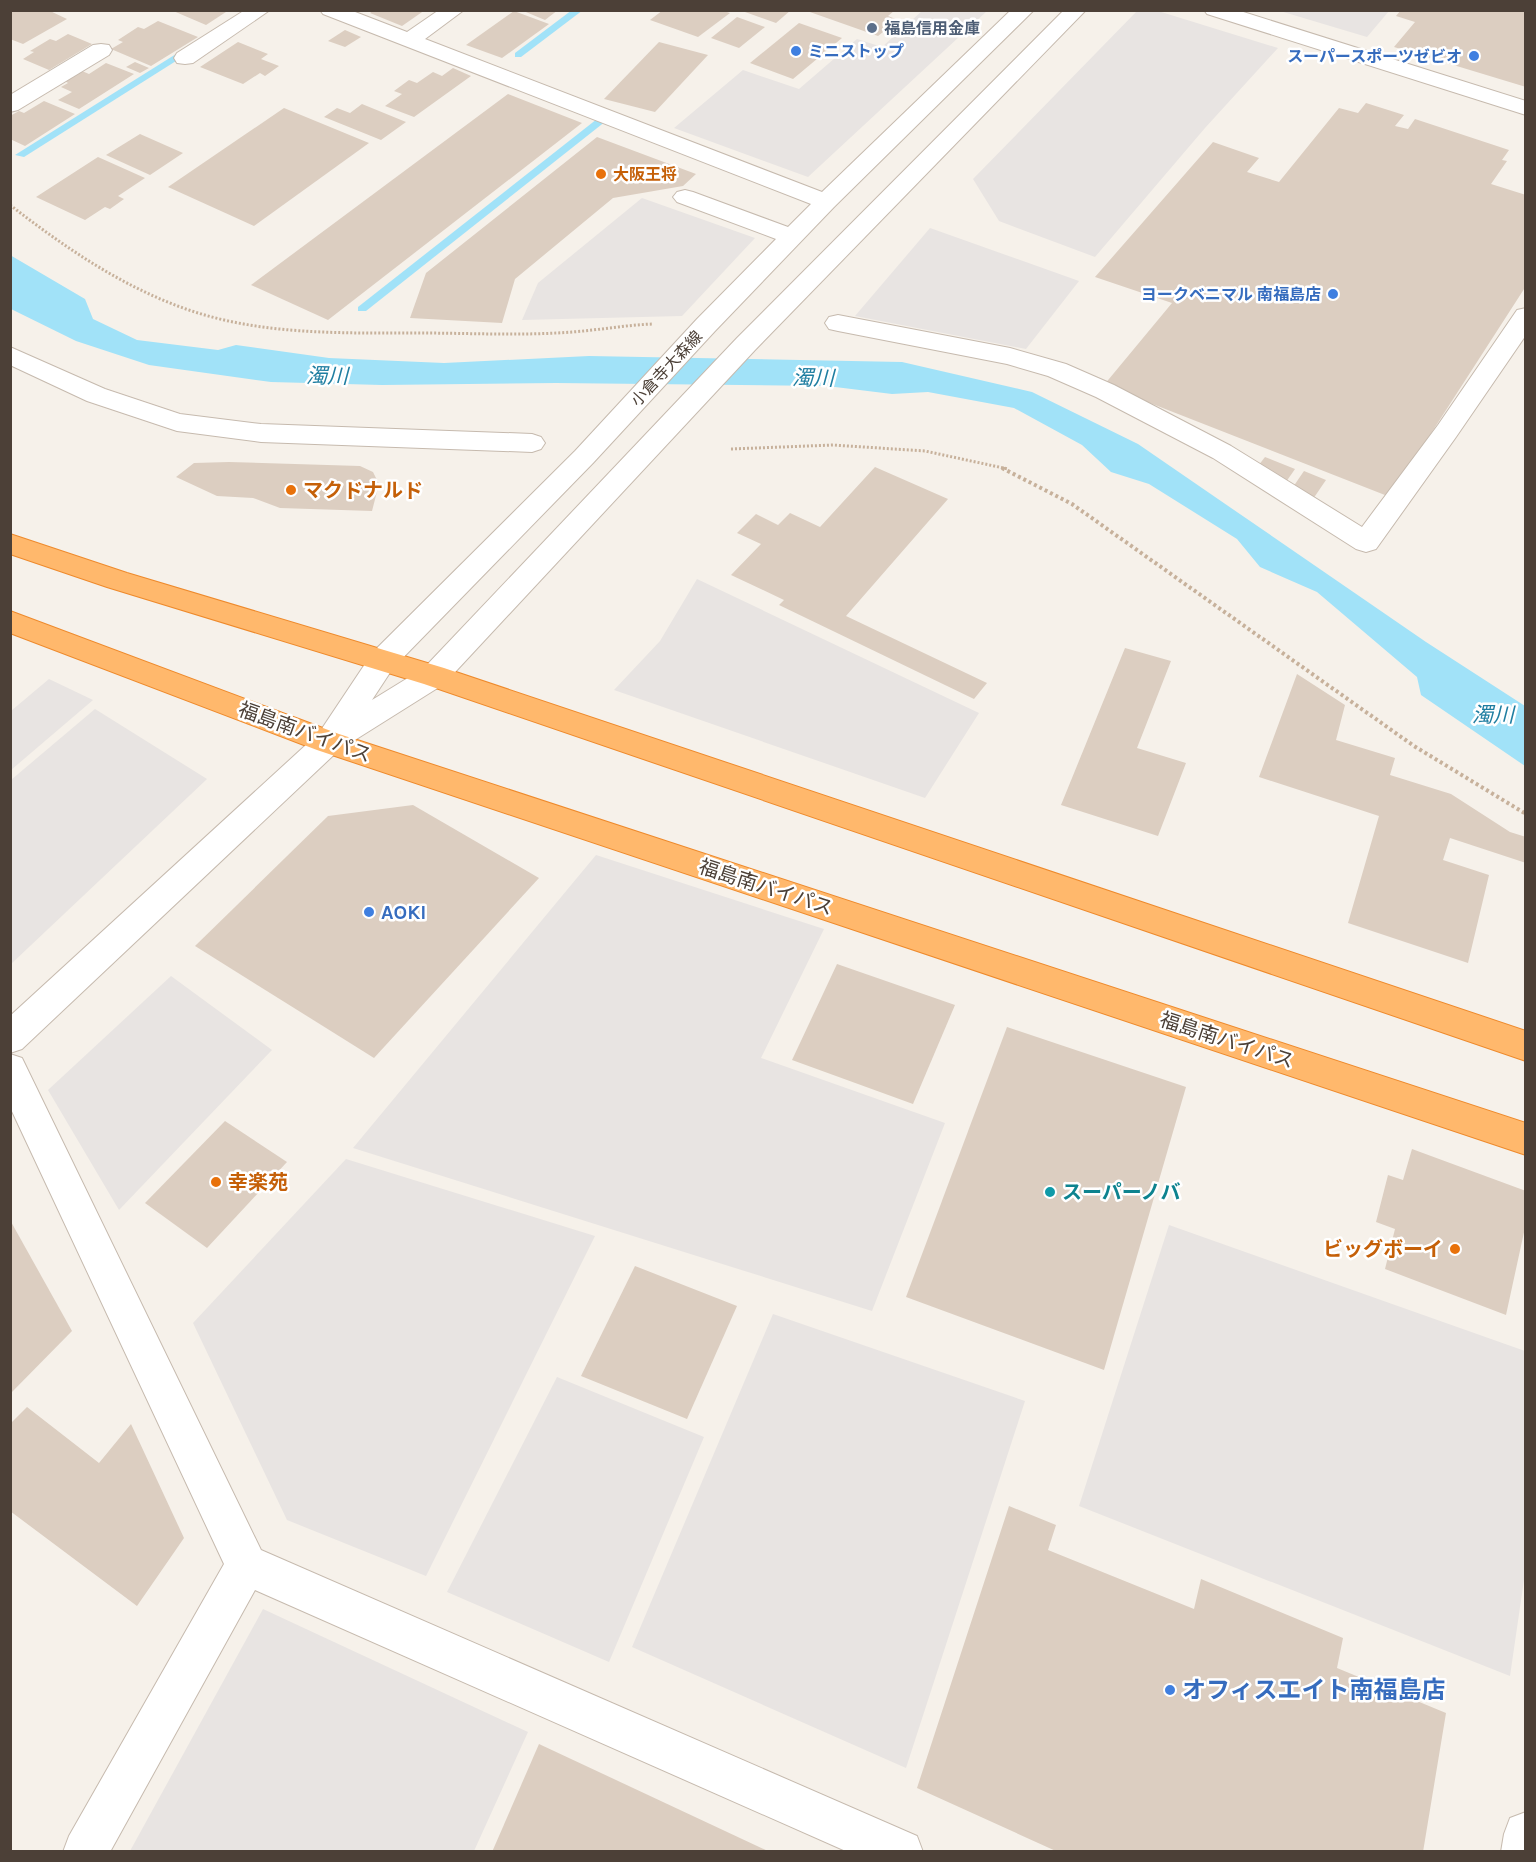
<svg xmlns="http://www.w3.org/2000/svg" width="1536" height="1862" font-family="Karla,'Noto Sans JP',sans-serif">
<rect width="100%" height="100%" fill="#f6f1ea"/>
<g fill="#e8e4e2">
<path d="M922,11h65l-179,166 -134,-49 69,-58 56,19 58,-50 25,8z"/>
<path d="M1137,11h21l120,37 -73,80 -110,129 -96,-36 -26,-42z"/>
<path d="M1280,11l109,-1v1l-22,26z"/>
<path d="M642,198l113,40 -73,78 -160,4 16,-37z"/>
<path d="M930,228l149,53 -53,68 -171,-33z"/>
<path d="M697,579l282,134 -54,85 -311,-108 46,-49z"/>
<path d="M49,679l44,21 -82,70v-59z"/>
<path d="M95,709l112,70 -196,185v-184z"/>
<path d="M596,855l228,74 -63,129 184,65 -73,188 -519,-163z"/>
<path d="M171,976l101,74 -153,160 -71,-120z"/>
<path d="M346,1159l249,77 -169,340 -139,-56 -94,-197z"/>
<path d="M1169,1225l356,126 1,215 -16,110 -431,-170z"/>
<path d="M773,1314l252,87 -119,367 -274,-121z"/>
<path d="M557,1377l147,60 -95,225 -162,-70z"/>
<path d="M263,1609l265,123 -54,119h-344z"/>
</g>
<path fill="#a1e2f8" d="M10,255l75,44 8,20 44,21 81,10 18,-5 93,13 115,5 145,-7 313,6 130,30 106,52 288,198 99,64v60l-104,-71 -4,-18 -100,-85 -57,-25 -23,-28 -88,-55 -38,-12 -29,-27 -68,-37 -86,-16 -36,2 -65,-8 -271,-3 -174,2 -111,-3 -122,-17 -73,-24 -65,-32z"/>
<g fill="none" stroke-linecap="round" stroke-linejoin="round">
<g fill="#a1e2f8" fill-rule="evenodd">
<path d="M572,10h11l-62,47h-6v-4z"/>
<path d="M192,44l5,3 -2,2 -171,108 -9,-2z"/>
<path d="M597,119l9,2 -240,190h-8v-4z"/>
</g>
</g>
<g fill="#dccec1">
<path d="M15,10h33l19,9 -44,25 -13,-5v-26z"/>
<path d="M171,10h58l-23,15z"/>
<path d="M374,10h51l-23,16 -32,-13z"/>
<path d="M521,10h37l-13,10z"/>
<path d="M663,10h58l9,3 -32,24 -48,-17z"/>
<path d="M747,10h44l-15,13 -31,-11z"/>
<path d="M895,10l-7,6 10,4 -20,16 -71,-25z"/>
<path d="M1401,10h125v77l-132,-40 21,-25 -19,-6z"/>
<path d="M514,11l35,13 -47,34 -36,-13z"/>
<path d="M737,17l28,10 -26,21 -28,-10z"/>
<path d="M158,21l40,16 -47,29 -40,-17 12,-7 -5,-2 20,-13 6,2z"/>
<path d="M799,23l43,15 -49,41 -43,-16z"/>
<path d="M345,30l16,7 -16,10 -17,-6z"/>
<path d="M68,34l24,10 -43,26 -26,-11 11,-7 -4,-1 20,-12 6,2z"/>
<path d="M238,42l30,12 -7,5 18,7 -14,10 -5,-3 -17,11 -43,-17z"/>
<path d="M659,42l49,13 -53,57 -51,-13z"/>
<path d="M135,62l14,6 -9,5 -14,-6z"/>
<path d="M106,63l28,11 -55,35 -21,-9 14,-8 -11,-5 7,-4 -3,-2 17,-10 7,3z"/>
<path d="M453,68l18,8 -57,41 -29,-11 17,-12 -8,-3 15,-11 8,3 16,-11 9,4z"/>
<path d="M508,94l74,29 -254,197 -77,-35z"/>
<path d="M44,101l31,13 -50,32 -15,-7v-23l9,-5 5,2z"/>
<path d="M1366,103l38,12 -9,11 13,3 7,-10 94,31 -7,10 5,1 -16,23 35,11v91l-136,211 -286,-112 68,-82 -77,-26 118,-135 46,16 -12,14 32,10 60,-74 19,5z"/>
<path d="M362,104l44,18 -25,18 -57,-23 13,-9 13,5z"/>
<path d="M284,108l85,35 -115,83 -86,-39z"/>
<path d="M140,134l43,19 -33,22 -44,-20z"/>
<path d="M597,137l99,37 -13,12 -70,12 -98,81 -13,44 -92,-5 16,-45z"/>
<path d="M98,157l47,21 -27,18 6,3 -14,10 -5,-2 -20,13 -49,-23z"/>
<path d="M1265,457l30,12 -9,13 -31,-12z"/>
<path d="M229,462l131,4 13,6 6,12 -7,27 -92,-3 -27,-10 -36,-2 -41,-19 18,-14z"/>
<path d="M875,467l73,32 -102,117 141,67 -13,16 -195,-94 5,-5 -53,-25 30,-31 -24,-11 19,-19 22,11 12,-12 30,14z"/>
<path d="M1304,471l22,9 -13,19 -22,-9z"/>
<path d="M1125,648l46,13 -34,87 49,15 -28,73 -97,-31z"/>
<path d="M1297,674l48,31 -9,35 59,18 -5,17 61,19 59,38 16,5v26l-76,-25 -7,22 46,15 -21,88 -120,-40 31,-107 -120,-39z"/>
<path d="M413,805l126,73 -165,180 -179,-112 133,-130z"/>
<path d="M837,964l118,41 -42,99 -121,-44z"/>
<path d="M1007,1027l179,60 -82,283 -198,-73z"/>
<path d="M225,1121l62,41 -80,86 -62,-45z"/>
<path d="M1412,1149l114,42v32l-20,92 -121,-46 10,-40 -19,-7 12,-47 15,5z"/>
<path d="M10,1220l62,111 -62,63z"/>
<path d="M635,1266l102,40 -50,113 -106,-43z"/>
<path d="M27,1407l72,56 32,-39 53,114 -47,68 -127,-95v-87z"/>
<path d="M1009,1506l47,19 -8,25 146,59 7,-30 142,59 -6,30 109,45 -23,139h-365l-141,-64z"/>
<path d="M539,1744l231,108h-278z"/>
</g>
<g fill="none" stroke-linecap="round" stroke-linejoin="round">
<defs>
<g id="minor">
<path d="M245,10h25l-77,53 -8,1 -8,-1 -3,-5 3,-5z"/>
<path d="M320,10h30l57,22 32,-22h25l-39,29 397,153 189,-182h23l-200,197 -119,124 -122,132 -200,205 -21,32 52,-32 313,-330 327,-328h22l-331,340 -311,334 -105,66 -317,299 -12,4v-37l309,-283 54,-81 202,-201 122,-132 79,-80 -99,-37 -4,-5 4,-5 8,-2 8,2 95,35 23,-23 -488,-190z"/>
<path d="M1204,10h33l289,91v14l-319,-101z"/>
<path d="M101,44l8,1 3,5 -3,5 -91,55 -8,2v-17l83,-50z"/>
<path d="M1526,308v27l-70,102 -80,112 -10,3 -10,-3 -143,-91 -117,-61 -48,-21 -41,-12 -169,-33 -9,-2 -4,-6 4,-6 9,-2 172,33 56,16 48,21 117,61 131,81 76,-102 79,-115z"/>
<path d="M10,347l95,42 75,25 81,10 271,10 9,3 4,6 -4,6 -9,3 -271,-10 -84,-11 -90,-30 -77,-36z"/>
<path d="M10,1054l12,4 239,492 656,286 6,16h-75l-593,-262 -145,262h-47l6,-16 155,-272 -214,-457z"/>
<path d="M1526,1812v40h-25l3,-18 6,-16z"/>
</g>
<g id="highway">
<path d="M10,534l117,39 317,95 1082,363v30l-1102,-377 -317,-97 -97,-33z"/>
<path d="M10,611l329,123 1187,389v32l-1209,-405 -307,-117z"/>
</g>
</defs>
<use href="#minor" stroke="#c6baae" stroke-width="2"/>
<use href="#highway" stroke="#ee8a2c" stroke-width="2"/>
<g stroke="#c7b19b" stroke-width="3" stroke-dasharray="2 2" stroke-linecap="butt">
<path d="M10,205c57,44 118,86 188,108 71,22 146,20 220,20 51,0 103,3 154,-1 27,-2 54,-7 81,-8"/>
<path d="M731,449l102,-4 92,6 83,18"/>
</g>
<path stroke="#c7b19b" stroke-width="4" stroke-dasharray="3 3" stroke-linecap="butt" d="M1002,468l70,36 342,242 112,68"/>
<use href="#minor" fill="#fff" fill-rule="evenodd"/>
<use href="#highway" fill="#ffb86c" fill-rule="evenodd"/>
</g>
<circle fill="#5c6f8a" stroke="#fff" stroke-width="2" cx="872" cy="28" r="6"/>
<g fill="#3f7fe0" stroke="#fff" stroke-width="2">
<circle cx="796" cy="51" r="6"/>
<circle cx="1474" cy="56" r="6"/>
<circle cx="1333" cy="294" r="6"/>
<circle cx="369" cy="912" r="6"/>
<circle cx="1170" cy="1690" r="6"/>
</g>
<g fill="#e8710a" stroke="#fff" stroke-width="2">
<circle cx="601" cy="174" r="6"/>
<circle cx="291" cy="490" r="6"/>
<circle cx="216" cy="1182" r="6"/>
<circle cx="1455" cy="1249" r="6"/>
</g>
<circle fill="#0f9aa8" stroke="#fff" stroke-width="2" cx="1050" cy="1192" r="6"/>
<g text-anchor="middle" stroke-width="5" stroke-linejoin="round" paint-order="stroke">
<g font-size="16" font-weight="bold" fill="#4e5e75" stroke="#fff" text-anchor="start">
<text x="884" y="34">福島信用金庫</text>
</g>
<g font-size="16" font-weight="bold" fill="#366cbe" stroke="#fff" text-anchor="end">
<text x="808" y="57" text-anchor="start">ミニストップ</text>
<text x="1462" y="62">スーパースポーツゼビオ</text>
<text x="1321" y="300">ヨークベニマル 南福島店</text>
</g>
<g font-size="16" font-weight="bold" fill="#c56008" stroke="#fff" text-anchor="start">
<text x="613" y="180">大阪王将</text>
</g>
<g font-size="16" fill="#4c4037" stroke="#fff">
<text transform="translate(666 368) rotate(-47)" y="6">小倉寺大森線</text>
</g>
<g font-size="20" font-weight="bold" fill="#c56008" stroke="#fff" text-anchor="start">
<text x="303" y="497">マクドナルド</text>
<text x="228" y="1189">幸楽苑</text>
<text x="1443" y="1256" text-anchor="end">ビッグボーイ</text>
</g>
<g font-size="20" fill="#4c4037" stroke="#fff">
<text transform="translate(305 732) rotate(20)" y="7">福島南バイパス</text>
<text transform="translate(766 887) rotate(18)" y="7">福島南バイパス</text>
<text transform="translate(1227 1040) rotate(18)" y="7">福島南バイパス</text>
</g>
<g font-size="20" font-weight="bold" fill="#366cbe" stroke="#fff" text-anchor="start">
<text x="381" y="919">AOKI</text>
</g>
<g font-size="20" font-weight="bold" fill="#0d838f" stroke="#fff" text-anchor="start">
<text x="1062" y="1199">スーパーノバ</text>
</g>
<g font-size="21" font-style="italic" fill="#1f7ea1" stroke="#fff">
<text transform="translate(327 376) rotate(1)" y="7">濁川</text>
<text transform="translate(813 378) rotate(1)" y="7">濁川</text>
<text x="1493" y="722">濁川</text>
</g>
<g font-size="24" font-weight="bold" fill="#366cbe" stroke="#fff" text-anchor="start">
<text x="1182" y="1698">オフィスエイト南福島店</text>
</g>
</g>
<rect width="1536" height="1862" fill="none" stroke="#4c4037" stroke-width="24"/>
</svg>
